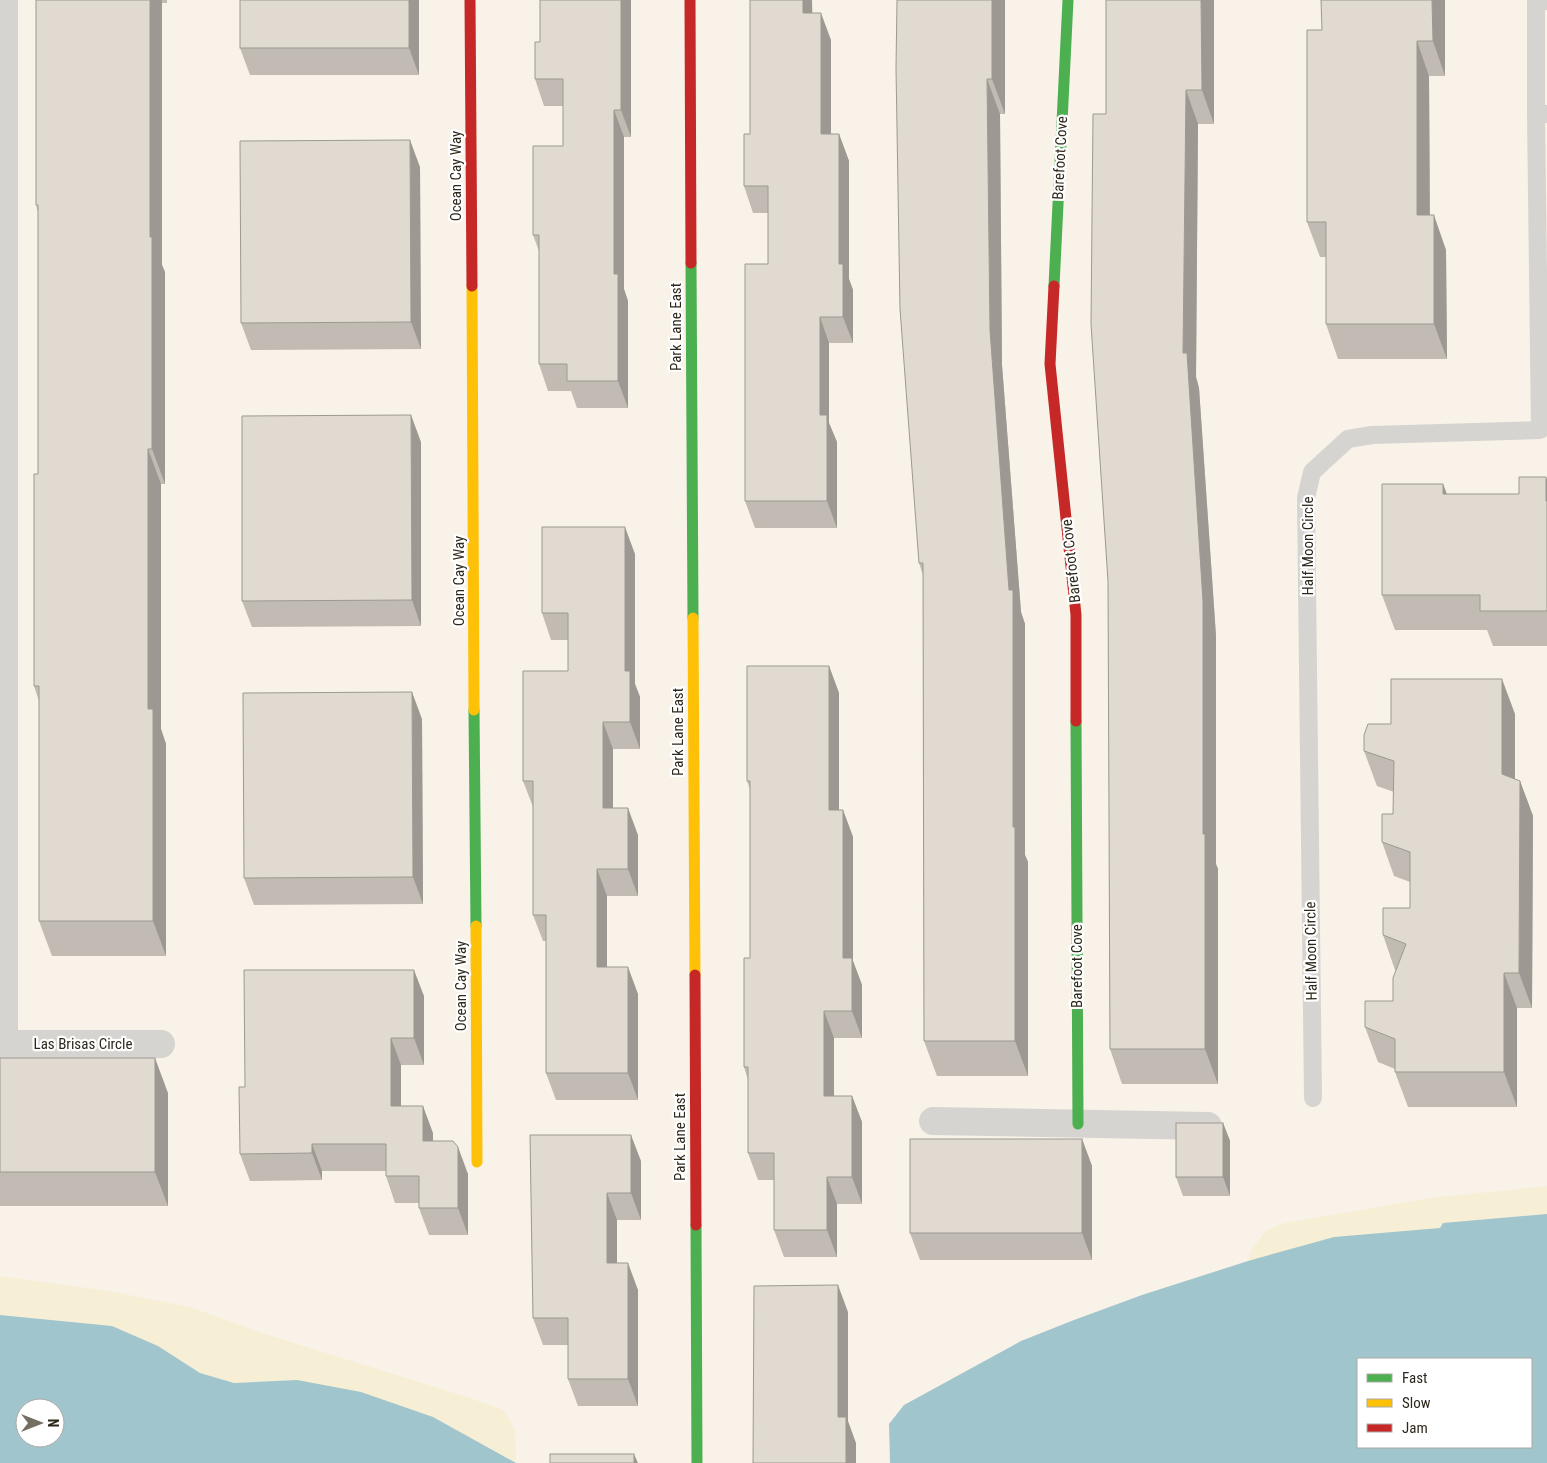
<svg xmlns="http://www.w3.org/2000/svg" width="1547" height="1463" font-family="'Roboto Condensed',sans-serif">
<rect width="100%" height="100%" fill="#f8f2e8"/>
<g fill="#f6efd5">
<path d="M1547,1186v28l-103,9 -4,5 -192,33 2,-9 15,-21 20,-8 145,-25z"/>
<path d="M0,1276l109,15 81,16 75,27 202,63 37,13 11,20 1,33 -83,-46 -136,-37 -63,3 -34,-10 -42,-27 -46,-20 -112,-11z"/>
</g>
<g fill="#a0c5cd" fill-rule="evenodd">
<path d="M1547,1214v249h-657l-1,-39 15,-19 117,-64 53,-21 68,-25 106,-34 86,-24 106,-9 3,-5zM1358,1359h173v88h-173z"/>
<path d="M0,1315l112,11 46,20 42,27 34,10 63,-3 64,12 72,25 83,46h-516zM25,1408h30v30h-30z"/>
</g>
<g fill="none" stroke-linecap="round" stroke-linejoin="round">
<g stroke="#d6d4d0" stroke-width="18">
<path d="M1536,114v-113h11"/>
<path d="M1313,1098l-7,-600 6,-26 36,-33 24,-4 168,-5 -4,-316h11"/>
</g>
<g stroke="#d6d4d0" stroke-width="28">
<path d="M4,0v1045"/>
<path d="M0,1044h161"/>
<path d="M933,1121l275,5"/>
</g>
<g stroke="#4caf50" stroke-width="11">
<path d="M691,263l2,355"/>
<path d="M1054,286l14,-286"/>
<path d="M474,710l2,216"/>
<path d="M1076,721l2,403"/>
<path d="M696,1225l1,238"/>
</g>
<g stroke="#ffc107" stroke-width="11">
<path d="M472,286l2,424"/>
<path d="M693,618l2,357"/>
<path d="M476,926l1,236"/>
</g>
<g stroke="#c62828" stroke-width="11">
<path d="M470,0l2,286"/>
<path d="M690,0l1,263"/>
<path d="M1054,286l-4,78 26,251v106"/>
<path d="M695,975l1,250"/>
</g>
</g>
<g fill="#c1bbb3">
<path d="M36,0h131v3h-5v262l3,7v212h-4v245l5,15v212h-114l-13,-35v-220l-5,-15 4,-212v-262l-2,-7z"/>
<path d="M240,0h179v75h-169l-10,-27z"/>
<path d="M631,0v137h-7v152l4,12v107h-51l-6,-17h-23l-9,-27v-113l-6,-16 30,-89v-40h-19l-9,-27 5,-37z"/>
<path d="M750,0h62v13l19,27v94h8l10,27v118l4,11v53h-24v80l8,19v86h-82l-10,-27 23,-237v-51h-15l-9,-27 6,-52z"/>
<path d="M897,0h108v114h-5l2,251 19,247 4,12v231l3,7v214h-91l-13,-35 -1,-466 -4,-12z"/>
<path d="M1214,0v124h-16l-2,253 3,11 17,248v228l2,5v215h-96l-12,-35 -4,-935z"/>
<path d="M1445,0v76h-16l1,139 16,35 1,109h-109l-12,-35v-67h-6l-13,-35 15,-192z"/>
<path d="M420,167l1,182 -170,1 -10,-27z"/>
<path d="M421,442v184l-169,1 -10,-26z"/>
<path d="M1546,477l1,3v166h-54l-6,-16h-92l-13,-35 61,-111 4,10h72z"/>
<path d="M635,554v130l5,13v52h-27v59l25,27v61h-31v71l31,27v106h-82l-10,-27v-132h-3l-10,-26v-108l-10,-26 45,-110v-31h-17l-9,-27z"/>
<path d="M829,666l10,27v117h4l10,27v124l9,24v53h-28v58h18l10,26v82h-25v53h-53l-10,-27v-50h-16l-10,-27v-73l-4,-13 6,-109v-169l-3,-8z"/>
<path d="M1515,714v65l5,2 13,35 -1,192h-15v99h-109l-13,-35v-3l-17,-7 -13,-35 28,-26 3,-31h-1l-12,-35 27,-27v-26l-16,-6 -12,-34 11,-28 1,-22 -17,-6 -13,-35 27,-27z"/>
<path d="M422,719l1,185 -169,1 -10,-27z"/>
<path d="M424,996v69h-23v41l32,27v8l35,33v61h-39l-10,-27v-5h-24l-9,-27v-5h-64v9l-72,1 -10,-27 5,-67z"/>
<path d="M0,1058l168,35v113h-168z"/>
<path d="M1223,1123l7,18v55h-47l-7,-19z"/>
<path d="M530,1135l111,26v59h-24v43l21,27v116h-60l-10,-27v-34h-25l-10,-27z"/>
<path d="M1082,1139l10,27v94h-172l-10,-27z"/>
</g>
<g fill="#9d9992">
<path d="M150,0h12v265l3,7v212l-13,-35 -2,-212z"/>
<path d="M409,0h10v75l-10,-27z"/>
<path d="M621,0h10v137l-10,-27z"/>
<path d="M803,0h9l1,40 -10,-27z"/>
<path d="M992,0h13v114l-13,-35z"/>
<path d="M1201,0h13v124l-12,-34z"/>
<path d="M1432,0h13v76l-12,-35z"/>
<path d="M821,13l10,27v121l-10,-27z"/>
<path d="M1417,41l12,35 1,174 -13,-35z"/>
<path d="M987,79l13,35 2,251 19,247 4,12v231l3,7v214l-13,-35 -6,-451 -19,-260z"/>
<path d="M1186,90l12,34 -2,253 3,11 17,248v228l2,5v215l-13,-35 -2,-215 -20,-481z"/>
<path d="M614,110l10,27v152l4,12v107l-10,-27 -4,-107z"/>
<path d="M839,134l10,27v118l4,11v53l-10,-26 -4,-53z"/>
<path d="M410,140l10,27 1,182 -10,-27z"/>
<path d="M1434,215l12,35 1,109 -13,-35z"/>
<path d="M820,317l9,26v80l8,19v86l-10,-27 -7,-86z"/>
<path d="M411,415l10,27v184l-9,-26z"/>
<path d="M148,449l13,35v245l5,15v212l-13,-35 -5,-212z"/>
<path d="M1546,477l1,3v24l-1,-3z"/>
<path d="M1443,484l13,35 -13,-25z"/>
<path d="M625,527l10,27v130l5,13v52l-10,-27 -5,-51z"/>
<path d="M829,666l10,27v144l-10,-27z"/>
<path d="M1502,679l13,35v95l-13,-35z"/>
<path d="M412,692l10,27 1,185 -10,-27z"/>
<path d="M603,722l10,27v86l-10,-27z"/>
<path d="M1520,781l13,35 -1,192 -13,-35z"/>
<path d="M628,808l10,27v61l-10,-27z"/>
<path d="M843,810l10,27v124l9,24v53l-10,-27 -9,-53z"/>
<path d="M597,869l10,27v98l-10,-27z"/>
<path d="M628,967l10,27v106l-10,-27z"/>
<path d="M414,970l10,26v69l-10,-27z"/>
<path d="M1504,973l13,35v99l-13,-35z"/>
<path d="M824,1011l10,27v84l-10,-26z"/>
<path d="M391,1038l10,27v68l-10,-27z"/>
<path d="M155,1058l13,35v113l-13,-34z"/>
<path d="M852,1096l10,26v82l-10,-27z"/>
<path d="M423,1106l10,27v34l-10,-26z"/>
<path d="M1223,1123l7,18v55l-7,-19z"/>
<path d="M631,1135l10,26v59l-10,-27z"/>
<path d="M1082,1139l10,27v94l-10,-27z"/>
<path d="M312,1144l10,27v9l-10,-27z"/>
<path d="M458,1147l10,27v61l-10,-27z"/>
<path d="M827,1177l10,27v53l-10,-27z"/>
<path d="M607,1193l10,27v70l-10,-27z"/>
<path d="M628,1263l10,27v116l-10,-27z"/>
<path d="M838,1285l10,27v109l8,22v20h-10l-8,-46z"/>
<path d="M634,1454l4,9h-4z"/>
</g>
<g fill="#e0dad0" stroke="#9d9992">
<path d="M36,0h114v237h2v212h-4v260h5v212h-114v-235h-5v-212h4v-269h-2z"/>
<rect x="240" y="0" width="169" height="48"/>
<path d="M540,0h81v110h-7v164h4v107h-51v-17h-28v-129h-6v-89h30v-67h-28v-37h5z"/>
<path d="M750,0h53v13h18v121h18v130h4v53h-23v98h7v86h-82v-237h23v-78h-24v-52h6z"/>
<path d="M897,0h95v79h-5l3,251 19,260h4v237h2v214h-91l-1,-478h-4l-19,-254 -4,-241z"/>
<path d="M1106,0h95l1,90h-16l-3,263h4l16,248v233h2v215h-95l-2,-468 -17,-257 2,-210h13z"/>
<path d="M1321,0h111l1,41h-16v174h17v109h-108v-102h-19v-192h15z"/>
<path d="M410,140l1,182 -170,1 -1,-182z"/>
<path d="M411,415l1,185 -170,1v-185z"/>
<path d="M1519,477h27v24h1v110h-67v-16h-98v-111h61v10h76z"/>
<path d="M542,527h83v144h5v51h-27v86h25v61h-31v98h31v106h-82v-158h-13v-134h-10v-110h45v-58h-26z"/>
<path d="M747,666h82v144h14v148h9v53h-28v85h28v81h-25v53h-53v-77h-26v-86h-4v-109h6v-177h-3z"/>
<path d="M1391,679h111v95l18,7 -1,192h-15v99h-109v-33l-30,-12v-26h28v-23l13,-34 -23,-9v-27h27v-56l-28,-10v-28h11l1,-53 -30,-10v-16l4,-11h23z"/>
<path d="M412,692l1,185 -169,1 -1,-185z"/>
<path d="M244,970h170v68h-23v68h32v35h30l5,6v61h-39v-32h-33v-32h-74v9l-72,1 -1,-67h6z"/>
<rect x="0" y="1058" width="155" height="114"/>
<rect x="1176" y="1123" width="47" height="54"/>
<path d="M530,1135h101v58h-24v70h21v116h-60v-61h-35z"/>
<rect x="910" y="1139" width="172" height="94"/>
<path d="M838,1285v132h8v46h-93l1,-177z"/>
<rect x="550" y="1454" width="84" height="9"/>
</g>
<g text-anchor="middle" stroke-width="4.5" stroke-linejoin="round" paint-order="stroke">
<g font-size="15" fill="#2e271b" stroke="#fff">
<text transform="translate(1060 158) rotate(-87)" y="5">Barefoot Cove</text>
<text transform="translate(456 176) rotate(-90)" y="5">Ocean Cay Way</text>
<text transform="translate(676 327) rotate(-90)" y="5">Park Lane East</text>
<text transform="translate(1308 546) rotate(-90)" y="5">Half Moon Circle</text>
<text transform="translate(1071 561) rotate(-96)" y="5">Barefoot Cove</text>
<text transform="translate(459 581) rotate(-90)" y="5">Ocean Cay Way</text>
<text transform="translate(678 732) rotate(-90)" y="5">Park Lane East</text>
<text transform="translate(1311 951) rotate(-91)" y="5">Half Moon Circle</text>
<text transform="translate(1077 966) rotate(-90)" y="5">Barefoot Cove</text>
<text transform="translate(461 986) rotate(-90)" y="5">Ocean Cay Way</text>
<text x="83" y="1049">Las Brisas Circle</text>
<text transform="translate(680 1137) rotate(-90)" y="5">Park Lane East</text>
</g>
</g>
<rect x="1357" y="1358" width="175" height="90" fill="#ffffff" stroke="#aba9a4"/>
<rect x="1367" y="1374" width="25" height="8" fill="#4caf50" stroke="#aba9a4"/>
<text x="1402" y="1383" font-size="15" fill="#2e271b">Fast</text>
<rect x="1367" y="1399" width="25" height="8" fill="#ffc107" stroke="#aba9a4"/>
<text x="1402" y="1408" font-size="15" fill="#2e271b">Slow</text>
<rect x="1367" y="1424" width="25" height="8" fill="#c62828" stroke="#aba9a4"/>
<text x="1402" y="1433" font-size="15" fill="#2e271b">Jam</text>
<g transform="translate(40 1423) rotate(90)"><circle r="24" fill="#ffffff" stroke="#aba9a4"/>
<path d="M0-4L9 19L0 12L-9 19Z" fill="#756e63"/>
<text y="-8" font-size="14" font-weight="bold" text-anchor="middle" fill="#2e271b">N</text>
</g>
</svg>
